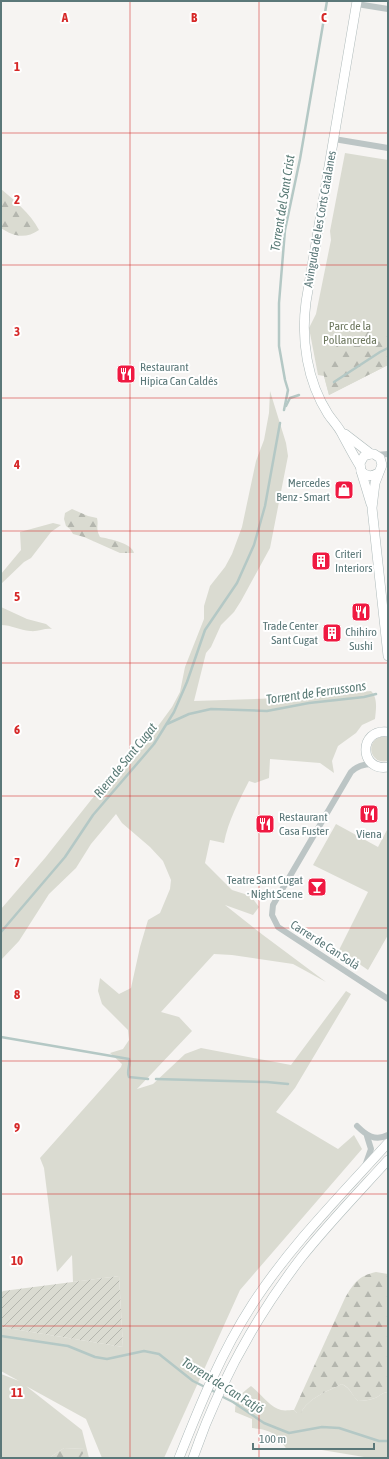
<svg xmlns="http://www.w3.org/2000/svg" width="389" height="1459" font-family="'Asap Condensed',sans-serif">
<defs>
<pattern id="forest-firs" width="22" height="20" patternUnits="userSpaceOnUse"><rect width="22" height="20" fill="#dadbd1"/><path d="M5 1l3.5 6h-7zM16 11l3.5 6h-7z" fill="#b4b6ae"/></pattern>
<pattern id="garden-furrows" width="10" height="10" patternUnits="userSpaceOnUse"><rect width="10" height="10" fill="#dadbd1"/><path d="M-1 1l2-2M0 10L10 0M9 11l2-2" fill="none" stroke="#b4b6ae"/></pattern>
</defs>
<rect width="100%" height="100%" fill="#f6f4f2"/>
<g fill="#dadbd1">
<path d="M345,153l43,7v205l-59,30 -5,-19 -6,-1 -9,-47 7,-14 15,-74 -1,-9z"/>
<path d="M270,391l16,52 2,13 -18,92 -29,53 -7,11 -13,13 -10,22 -5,6 -12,48 90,-3 87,-7c7,7 5,18 4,28l-13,6 -6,8 -18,13 -6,15 2,12 -14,-10 -50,-4 -1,19 -14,5 -6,-2c-10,20 -21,40 -25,62l-14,-3 -5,23 27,27 19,6 8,11 -6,8 -28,-10 38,30 63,47 -33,-18 -61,-9 -18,-1 -53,58 18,5 13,14 -55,58 16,-5 32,-30 16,-6 90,17 55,-74 5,3 -56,94 -19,24 62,37 16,-14 8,14 -122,141 -76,168h-62l-16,-39 -60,-33 56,44 7,28h-9l5,-9 -21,-1 -15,10h-48v-84l18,7 -18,-10v-44l122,20 -4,-71 -46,6 -1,-27 -15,17 -13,-104 -4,-10 81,-91 1,-3 -12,-11 13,-4 6,-9 -1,-10 -26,-26 -4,-13 2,-13 19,16 12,-6 9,-41 8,-27 12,-7 10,-24 1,-9 -8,-19 -13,-14 -28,-24 -6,-9 -25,30 -15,24 -27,26 -30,47 -18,19v-51l44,-51 46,-58 39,-45 23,-22 19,-26 8,-15 5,-25 19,-48v-13l6,-20 15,-19 7,-13 10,-27 14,-66 8,-21 5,-27z"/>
<path d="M53,523l8,2 -10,7 -20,26 -7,4 -23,22v-10l20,-24 -1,-18z"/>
<path d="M1,607l26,12 19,5 6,5c-8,-1 -14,3 -22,2 -10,-1 -19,-6 -29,-6z"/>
<path d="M384,736l4,1v24c-19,4 -24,-22 -4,-25z"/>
<path d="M336,824l42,23 10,-19v107l-20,35 -29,-20 29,-58 -55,-27z"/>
<path d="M342,1384c9,5 9,10 16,17 6,0 12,-1 17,-3 5,-2 8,-6 13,-6v66h-18l-60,-10 -23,2c-10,-17 -16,-20 -35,-22v-9l-17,-7c0,-14 6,-18 16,-26 9,7 20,22 30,24 4,1 9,0 13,0l3,3h4c7,-15 27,-22 41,-29z"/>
</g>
<g fill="url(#forest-firs)">
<path d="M1,189c14,12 29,24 38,41 -13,9 -25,7 -38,-2z"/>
<path d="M365,328l23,2v35l-59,30 -5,-19 -1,-9 11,-18 10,-11z"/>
<path d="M72,509l16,7 9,2c2,8 -2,9 3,19 9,2 32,6 34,16h-14l-36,-16 -11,-3 -3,-5 -4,-3 -2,-7 1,-6z"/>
<path d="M376,1272l12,2v118c-5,0 -8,4 -13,6 -5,2 -11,3 -17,3 -7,-6 -7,-13 -16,-17 -14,7 -34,14 -41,29h-4l-3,-3 51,-112c9,-15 13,-22 31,-26z"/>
<path d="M64,1448l22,1 -6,9h-31z"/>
</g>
<path fill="url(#garden-furrows)" d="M119,1276l4,71 -122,-20v-34l2,-2z"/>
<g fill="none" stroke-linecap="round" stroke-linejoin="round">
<g stroke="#b4c8c5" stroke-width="2.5">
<path d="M334,382l46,-30 8,-4"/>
<path d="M286,406l4,-8 9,-3"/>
<path d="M284,410l4,-20 -3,-10 -6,-34v-43l6,-73 15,-71 27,-158"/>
<path d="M167,724l22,-10 22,-5 56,2 42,-8 55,-6 12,-3"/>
<path d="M1,932l64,-75 28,-42 61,-71 20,-32 13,-30 18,-52 32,-47 17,-38 11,-39 15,-83"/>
<path d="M1,1037l128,22c2,6 -3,12 0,18l19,2"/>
<path d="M156,1079l111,3 21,2"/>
<path d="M1,1336l67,10 27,11 12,2 37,-8 15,3 34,27 24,12"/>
<path d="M221,1396l12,6 31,21 25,10 33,-6 17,1 40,13h9"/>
</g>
<defs>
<g id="secondary">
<path d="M357,1l-51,301c-5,38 1,79 22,112 4,6 9,11 13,18 6,11 12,23 19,34"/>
<path d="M345,434l26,20"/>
<path d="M361,471l10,33"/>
<path d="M378,473c-6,4 -12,4 -17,-2l-1,-8 4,-7 7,-2h3l6,4 2,7 -7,18 -3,25 16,148"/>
<path d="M388,732c-30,-4 -29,40 0,35"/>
<path d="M179,1458c21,-53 42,-105 73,-153 38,-59 89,-110 136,-162"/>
<path d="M193,1458c25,-72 62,-140 108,-200 27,-34 58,-66 87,-98"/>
</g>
</defs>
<use href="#secondary" stroke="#aebaba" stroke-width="10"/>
<g stroke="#bcc5c5" stroke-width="6">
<path d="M357,4l31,5"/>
<path d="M334,139l54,9"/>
<path d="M376,455l12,-1"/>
<path d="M372,764c-8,0 -15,2 -21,8l-78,133 -1,10 6,12 110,72"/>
<path d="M357,1126c9,9 18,16 31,9"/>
<path d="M365,1166l6,-17 -4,-13"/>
</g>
<use href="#secondary" stroke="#fff" stroke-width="9"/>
</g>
<path fill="none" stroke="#d62828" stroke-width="1" stroke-opacity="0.55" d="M130,1v1457M259,1v1457M1,133h387M1,265h387M1,398h387M1,531h387M1,663h387M1,796h387M1,928h387M1,1061h387M1,1194h387M1,1326h387"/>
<defs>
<symbol id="restaurant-square" viewBox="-11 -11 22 22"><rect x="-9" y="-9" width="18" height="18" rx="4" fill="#ef1941" stroke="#fff"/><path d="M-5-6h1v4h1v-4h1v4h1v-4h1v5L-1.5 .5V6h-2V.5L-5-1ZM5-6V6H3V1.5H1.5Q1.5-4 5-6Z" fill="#fff"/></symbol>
<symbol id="shop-square" viewBox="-11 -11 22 22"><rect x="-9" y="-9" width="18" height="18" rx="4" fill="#ef1941" stroke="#fff"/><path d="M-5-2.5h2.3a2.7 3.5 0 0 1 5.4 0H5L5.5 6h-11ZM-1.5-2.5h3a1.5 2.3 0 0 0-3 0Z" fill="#fff"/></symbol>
<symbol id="building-square" viewBox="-11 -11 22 22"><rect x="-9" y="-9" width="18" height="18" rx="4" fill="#ef1941" stroke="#fff"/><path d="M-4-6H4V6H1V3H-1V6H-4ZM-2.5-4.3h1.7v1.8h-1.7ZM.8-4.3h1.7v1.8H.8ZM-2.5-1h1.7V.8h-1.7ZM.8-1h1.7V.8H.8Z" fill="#fff"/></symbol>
<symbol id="bar-square" viewBox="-11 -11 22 22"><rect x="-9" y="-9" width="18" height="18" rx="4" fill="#ef1941" stroke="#fff"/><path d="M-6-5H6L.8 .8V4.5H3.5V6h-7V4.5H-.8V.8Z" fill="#fff"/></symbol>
</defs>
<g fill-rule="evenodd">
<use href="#restaurant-square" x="115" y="363" width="22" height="22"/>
<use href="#shop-square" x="333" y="479" width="22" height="22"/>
<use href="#building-square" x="310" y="550" width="22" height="22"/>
<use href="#restaurant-square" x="350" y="601" width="22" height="22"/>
<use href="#building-square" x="321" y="622" width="22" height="22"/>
<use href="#restaurant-square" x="358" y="803" width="22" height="22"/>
<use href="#restaurant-square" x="254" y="813" width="22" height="22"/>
<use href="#bar-square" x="306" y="876" width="22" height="22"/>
</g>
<g text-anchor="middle" stroke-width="4" stroke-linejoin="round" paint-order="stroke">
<g font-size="12" fill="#5b7879" stroke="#fff">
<text transform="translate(320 219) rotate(-80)" y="4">Avinguda de les Corts Catalanes</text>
<text transform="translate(325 945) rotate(33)" y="4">Carrer de Can Solà</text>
</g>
<g font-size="12" fill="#6d775e" stroke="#fff">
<text x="350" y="330">Parc de la<tspan x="350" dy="14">Pollancreda</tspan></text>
</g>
<g font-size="12" fill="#5b7879" stroke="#fff" text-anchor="start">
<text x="140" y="371">Restaurant<tspan x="140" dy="14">Hípica Can Caldés</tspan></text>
<text x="330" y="487" text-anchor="end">Mercedes<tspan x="330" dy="14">Benz - Smart</tspan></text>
<text x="335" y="558">Criteri<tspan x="335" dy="14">Interiors</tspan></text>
<text x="318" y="630" text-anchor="end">Trade Center<tspan x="318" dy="14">Sant Cugat</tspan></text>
<text x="361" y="636" text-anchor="middle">Chihiro<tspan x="361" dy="14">Sushi</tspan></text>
<text x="279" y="821">Restaurant<tspan x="279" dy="14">Casa Fuster</tspan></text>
<text x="369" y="838" text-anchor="middle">Viena</text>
<text x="303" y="884" text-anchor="end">Teatre Sant Cugat<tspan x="303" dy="14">· Night Scene</tspan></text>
</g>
<g font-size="13" font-style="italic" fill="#5a7b76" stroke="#fff">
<text transform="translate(282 203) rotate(-81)" y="5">Torrent del Sant Crist</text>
<text transform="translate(316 692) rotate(-8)" y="5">Torrent de Ferrussons</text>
<text transform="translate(125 760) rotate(-51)" y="5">Riera de Sant Cugat</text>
<text transform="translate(223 1385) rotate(32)" y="5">Torrent de Can Fatjó</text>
</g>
</g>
<g font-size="13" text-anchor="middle" font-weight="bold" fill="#d62828" stroke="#fff" stroke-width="4" stroke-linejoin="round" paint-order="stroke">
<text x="65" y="22">A</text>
<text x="194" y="22">B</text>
<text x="324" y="22">C</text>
<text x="17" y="71">1</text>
<text x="17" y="204">2</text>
<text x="17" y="336">3</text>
<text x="17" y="469">4</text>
<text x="17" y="601">5</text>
<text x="17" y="734">6</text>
<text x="17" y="867">7</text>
<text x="17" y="999">8</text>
<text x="17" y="1132">9</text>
<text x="17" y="1265">10</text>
<text x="17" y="1397">11</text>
</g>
<rect width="389" height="1459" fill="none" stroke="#5b7879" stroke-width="4"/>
<path d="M253 1443v6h121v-6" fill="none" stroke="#5b7879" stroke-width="2"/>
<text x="259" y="1443" font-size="12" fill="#5b7879" stroke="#ffffff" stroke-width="3" paint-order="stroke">100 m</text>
</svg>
